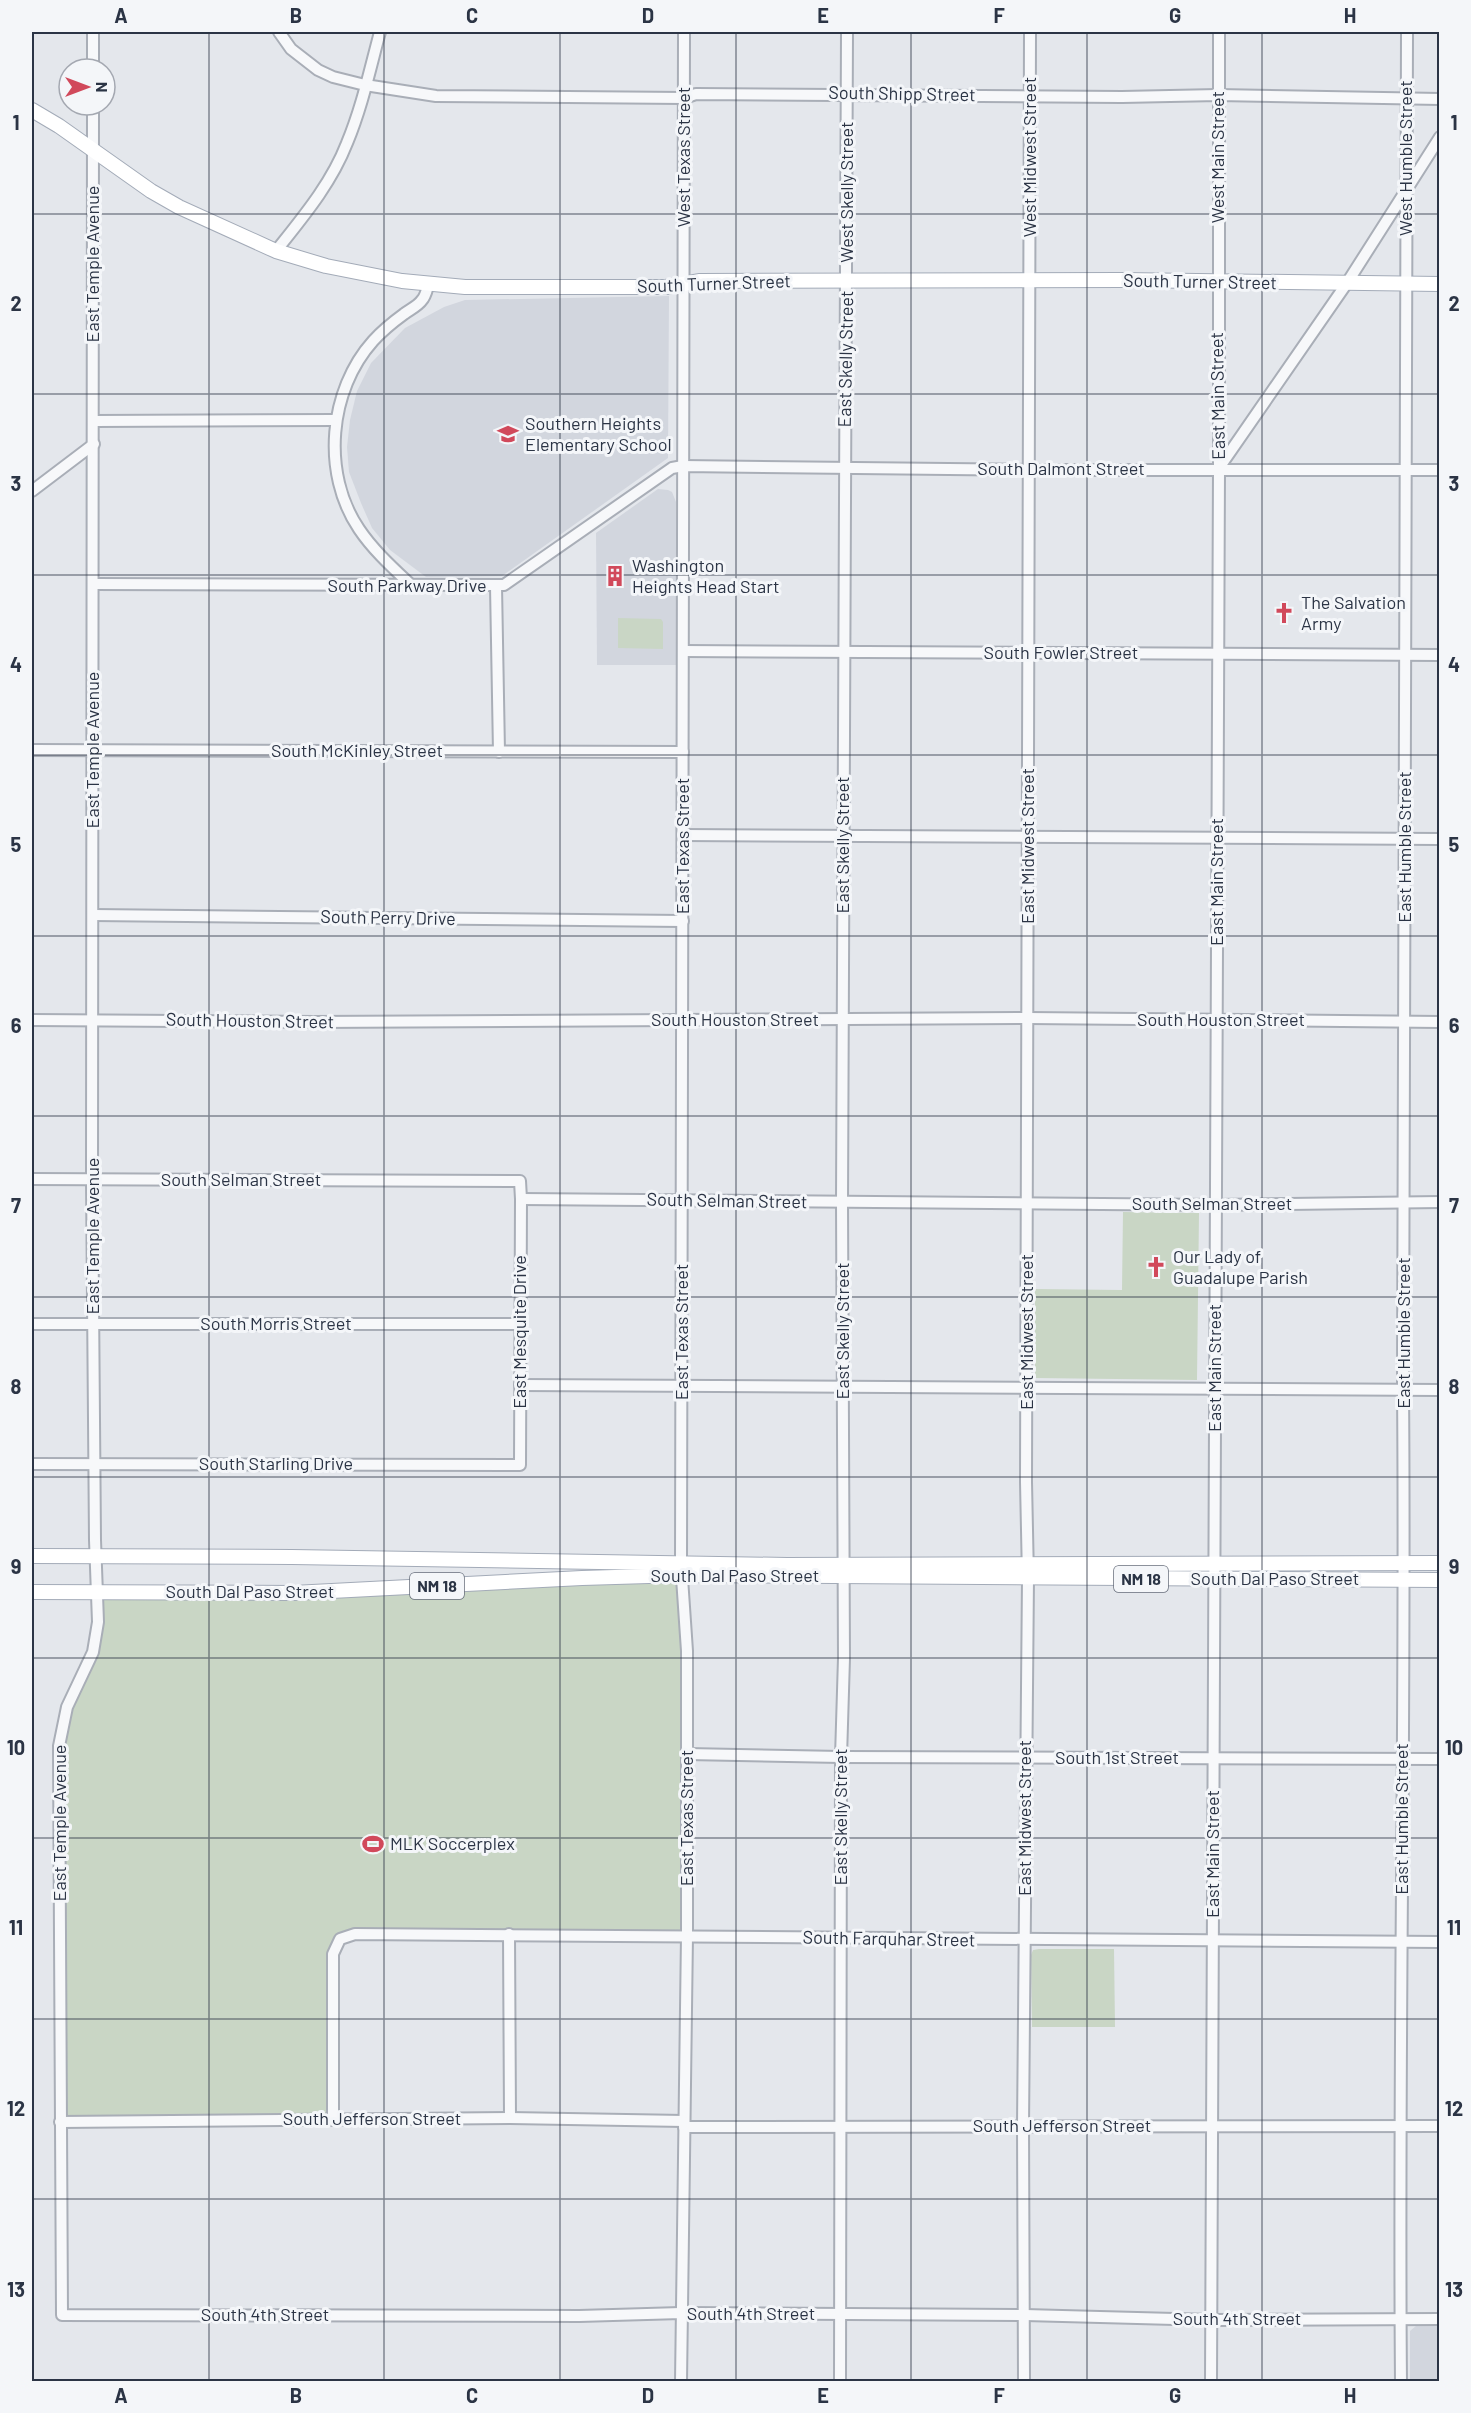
<svg xmlns="http://www.w3.org/2000/svg" width="1471" height="2413" font-family="Barlow,sans-serif">
<rect width="100%" height="100%" fill="#e4e7ec"/>
<g fill="#d2d6de">
<path d="M669,296l-1,162 -166,118 -76,1 -36,-27 -18,-22 -11,-25 -12,-31 -2,-25 3,-27 7,-29 14,-28 34,-35 39,-21 21,-7z"/>
<path d="M658,489l10,1 4,2 4,10v163h-79l-1,-132z"/>
<path d="M1416,2326h23v55h-29v-50z"/>
</g>
<g fill="#c9d6c5">
<path d="M618,618l43,1 2,3v27l-45,-1z"/>
<path d="M1123,1212l76,1 -2,167 -162,-2v-89l87,1z"/>
<path d="M682,1575l5,360 -332,-1 -19,11 -3,170h-273l-1,-377 29,-72 10,-74z"/>
<path d="M1039,1949h75l1,78h-83l-1,-72 2,-5z"/>
</g>
<g fill="none" stroke-linecap="round" stroke-linejoin="round">
<defs>
<g id="minor">
<path d="M93,32v37"/>
<path d="M279,32l12,17 27,21 15,7 32,8 71,11 248,2 12,-4 426,3 96,-2 222,4"/>
<path d="M93,105l-1,1074 3,361 3,82 -5,30 -26,55 -8,39 3,569 517,1 102,-3 344,2 187,5 228,-1"/>
<path d="M276,251c27,-34 55,-67 71,-108 15,-36 23,-74 33,-111"/>
<path d="M94,421l241,-1"/>
<path d="M1219,468l128,-185 93,-146"/>
<path d="M32,491l62,-47"/>
<path d="M94,584l410,1 168,-117 11,-2 347,4h410"/>
<path d="M412,586c-19,-18 -39,-36 -53,-57 -38,-56 -30,-139 14,-188 9,-10 20,-19 31,-27 5,-4 14,-8 18,-14 4,-4 5,-12 7,-17"/>
<path d="M496,586l3,166"/>
<path d="M683,651l757,4"/>
<path d="M32,750l651,2"/>
<path d="M683,835l757,4"/>
<path d="M93,915l590,6"/>
<path d="M32,1020l282,2 714,-4 412,4"/>
<path d="M32,1179l488,2 1,18 -1,266 -488,-1"/>
<path d="M521,1199l695,6 224,-3"/>
<path d="M32,1324h488"/>
<path d="M520,1385l920,5"/>
<path d="M687,1754l154,3 599,2"/>
<path d="M509,1934l1,184"/>
<path d="M333,2120v-166l7,-15 15,-5 1085,8"/>
<path d="M60,2122l450,-4 174,3"/>
<path d="M684,2127l756,-1"/>
<path d="M681,2382l6,-447v-284l-6,-88 3,-1531"/>
<path d="M840,2382l1,-625 3,-99 -2,-456 5,-1170"/>
<path d="M1024,2382l-1,-256 5,-548 -2,-96 4,-1450"/>
<path d="M1211,2382l8,-1913v-437"/>
<path d="M1401,2382c-3,-331 5,-661 2,-992l4,-1358"/>
</g>
<g id="major">
<path d="M32,110l27,16 92,65 28,16 97,44 50,15 76,15 63,6h201l34,-6 423,-1 317,4"/>
<path d="M32,1556l260,1 495,8 653,-2"/>
<path d="M32,1592l261,1 289,-15 100,-3 758,5"/>
</g>
</defs>
<use href="#minor" stroke="#a9aeb7" stroke-width="14"/>
<use href="#major" stroke="#a3abb8" stroke-width="16"/>
<use href="#minor" stroke="#f7f8fa" stroke-width="10"/>
<use href="#major" stroke="#fff" stroke-width="14"/>
</g>
<path fill="none" stroke="#2b3445" stroke-width="1.5" stroke-opacity="0.55" d="M209,32v2350M384,32v2350M560,32v2350M736,32v2350M911,32v2350M1087,32v2350M1262,32v2350M32,214h1408M32,394h1408M32,575h1408M32,755h1408M32,936h1408M32,1116h1408M32,1297h1408M32,1477h1408M32,1658h1408M32,1838h1408M32,2019h1408M32,2199h1408"/>
<defs>
<symbol id="school-bare" viewBox="-9 -9 18 18"><path d="M0-5L7-2L0 1L-7-2ZM-4 1L0 2.5L4 1V4Q0 6-4 4Z" fill="#d1495b" stroke="#f4f6f9" stroke-width="2.5" paint-order="stroke"/></symbol>
<symbol id="building-bare" viewBox="-9 -9 18 18"><path d="M-4-6H4V6H1V3H-1V6H-4ZM-2.5-4.3h1.7v1.8h-1.7ZM.8-4.3h1.7v1.8H.8ZM-2.5-1h1.7V.8h-1.7ZM.8-1h1.7V.8H.8Z" fill="#d1495b" stroke="#f4f6f9" stroke-width="2.5" paint-order="stroke"/></symbol>
<symbol id="church-bare" viewBox="-9 -9 18 18"><path d="M-1.2-6h2.4v3.5h3.3v2.4h-3.3V6h-2.4V-.1h-3.3v-2.4h3.3Z" fill="#d1495b" stroke="#f4f6f9" stroke-width="2.5" paint-order="stroke"/></symbol>
<symbol id="stadium-bare" viewBox="-9 -9 18 18"><path d="M0-5a6.5 5 0 1 0 0 10a6.5 5 0 1 0 0-10ZM-3.5-1.8h7v3.6h-7Z" fill="#d1495b" stroke="#f4f6f9" stroke-width="2.5" paint-order="stroke"/></symbol>
</defs>
<g fill-rule="evenodd">
<use href="#school-bare" x="493" y="419" width="30" height="30"/>
<use href="#building-bare" x="600" y="561" width="30" height="30"/>
<use href="#church-bare" x="1269" y="598" width="30" height="30"/>
<use href="#church-bare" x="1141" y="1252" width="30" height="30"/>
<use href="#stadium-bare" x="358" y="1829" width="30" height="30"/>
</g>
<g text-anchor="middle" stroke-width="6" stroke-linejoin="round" paint-order="stroke">
<g fill="#f4f6f9" stroke="#676e7b" stroke-width="1.5">
<rect x="1114" y="1566" width="54" height="26" rx="4.5"/>
<rect x="410" y="1573" width="54" height="26" rx="4.5"/>
</g>
<g font-size="16" font-weight="bold" fill="#2b3445">
<text x="1141" y="1585">NM 18</text>
<text x="437" y="1592">NM 18</text>
</g>
<g font-size="18" fill="#2b3445" stroke="#f4f6f9">
<text transform="translate(902 94) rotate(1)" y="6">South Shipp Street</text>
<text transform="translate(684 157) rotate(-90)" y="6">West Texas Street</text>
<text transform="translate(1030 157) rotate(-90)" y="6">West Midwest Street</text>
<text transform="translate(1218 157) rotate(-90)" y="6">West Main Street</text>
<text transform="translate(1406 158) rotate(-90)" y="6">West Humble Street</text>
<text transform="translate(847 192) rotate(-90)" y="6">West Skelly Street</text>
<text transform="translate(93 264) rotate(-90)" y="6">East Temple Avenue</text>
<text transform="translate(1200 282) rotate(1)" y="6">South Turner Street</text>
<text transform="translate(714 284) rotate(-2)" y="6">South Turner Street</text>
<text transform="translate(846 359) rotate(-89)" y="6">East Skelly Street</text>
<text transform="translate(1218 396) rotate(-91)" y="6">East Main Street</text>
<text x="1061" y="475">South Dalmont Street</text>
<text x="407" y="592">South Parkway Drive</text>
<text x="1061" y="659">South Fowler Street</text>
<text transform="translate(93 750) rotate(-90)" y="6">East Temple Avenue</text>
<text x="357" y="757">South McKinley Street</text>
<text transform="translate(843 845) rotate(-90)" y="6">East Skelly Street</text>
<text transform="translate(683 846) rotate(-90)" y="6">East Texas Street</text>
<text transform="translate(1028 846) rotate(-90)" y="6">East Midwest Street</text>
<text transform="translate(1405 847) rotate(-90)" y="6">East Humble Street</text>
<text transform="translate(1217 882) rotate(-90)" y="6">East Main Street</text>
<text transform="translate(388 918) rotate(1)" y="6">South Perry Drive</text>
<text x="735" y="1026">South Houston Street</text>
<text x="1221" y="1026">South Houston Street</text>
<text transform="translate(250 1021) rotate(1)" y="6">South Houston Street</text>
<text x="241" y="1186">South Selman Street</text>
<text transform="translate(727 1201) rotate(1)" y="6">South Selman Street</text>
<text x="1212" y="1210">South Selman Street</text>
<text transform="translate(93 1236) rotate(-90)" y="6">East Temple Avenue</text>
<text x="276" y="1330">South Morris Street</text>
<text transform="translate(843 1331) rotate(-90)" y="6">East Skelly Street</text>
<text transform="translate(520 1332) rotate(-90)" y="6">East Mesquite Drive</text>
<text transform="translate(682 1332) rotate(-90)" y="6">East Texas Street</text>
<text transform="translate(1027 1332) rotate(-90)" y="6">East Midwest Street</text>
<text transform="translate(1404 1333) rotate(-90)" y="6">East Humble Street</text>
<text transform="translate(1215 1368) rotate(-90)" y="6">East Main Street</text>
<text x="276" y="1470">South Starling Drive</text>
<text x="735" y="1582">South Dal Paso Street</text>
<text x="1275" y="1585">South Dal Paso Street</text>
<text x="250" y="1598">South Dal Paso Street</text>
<text x="1117" y="1764">South 1st Street</text>
<text transform="translate(841 1817) rotate(-90)" y="6">East Skelly Street</text>
<text transform="translate(687 1818) rotate(-90)" y="6">East Texas Street</text>
<text transform="translate(1025 1818) rotate(-90)" y="6">East Midwest Street</text>
<text transform="translate(1402 1819) rotate(-90)" y="6">East Humble Street</text>
<text transform="translate(60 1823) rotate(-90)" y="6">East Temple Avenue</text>
<text transform="translate(1213 1854) rotate(-90)" y="6">East Main Street</text>
<text transform="translate(889 1939) rotate(1)" y="6">South Farquhar Street</text>
<text x="372" y="2125">South Jefferson Street</text>
<text x="1062" y="2132">South Jefferson Street</text>
<text x="751" y="2320">South 4th Street</text>
<text x="265" y="2321">South 4th Street</text>
<text x="1237" y="2325">South 4th Street</text>
</g>
<g font-size="18" fill="#2b3445" stroke="#f4f6f9" text-anchor="start">
<text x="525" y="430">Southern Heights<tspan x="525" dy="21">Elementary School</tspan></text>
<text x="632" y="572">Washington<tspan x="632" dy="21">Heights Head Start</tspan></text>
<text x="1301" y="609">The Salvation<tspan x="1301" dy="21">Army</tspan></text>
<text x="1173" y="1263">Our Lady of<tspan x="1173" dy="21">Guadalupe Parish</tspan></text>
<text x="390" y="1850">MLK Soccerplex</text>
</g>
</g>
<rect width="1471" height="2413" fill="none" stroke="#f4f6f9" stroke-width="66"/>
<g transform="translate(87 87) rotate(90)"><circle r="28" fill="#f4f6f9" stroke="#a4a8b1" stroke-width="1.5"/>
<path d="M0-4.5L10 22L0 15L-10 22Z" fill="#d1495b"/>
<text y="-9" font-size="16" font-weight="bold" text-anchor="middle" fill="#2b3445">N</text>
</g>
<rect x="33" y="33" width="1405" height="2347" fill="none" stroke="#2b3445" stroke-width="2"/>
<g font-size="20" text-anchor="middle" font-weight="bold" fill="#2b3445">
<text x="121" y="23">A</text>
<text x="296" y="23">B</text>
<text x="472" y="23">C</text>
<text x="648" y="23">D</text>
<text x="823" y="23">E</text>
<text x="999" y="23">F</text>
<text x="1175" y="23">G</text>
<text x="1350" y="23">H</text>
<text x="16" y="130">1</text>
<text x="1454" y="130">1</text>
<text x="16" y="311">2</text>
<text x="1454" y="311">2</text>
<text x="16" y="491">3</text>
<text x="1454" y="491">3</text>
<text x="16" y="672">4</text>
<text x="1454" y="672">4</text>
<text x="16" y="852">5</text>
<text x="1454" y="852">5</text>
<text x="16" y="1033">6</text>
<text x="1454" y="1033">6</text>
<text x="16" y="1213">7</text>
<text x="1454" y="1213">7</text>
<text x="16" y="1394">8</text>
<text x="1454" y="1394">8</text>
<text x="16" y="1574">9</text>
<text x="1454" y="1574">9</text>
<text x="16" y="1755">10</text>
<text x="1454" y="1755">10</text>
<text x="16" y="1935">11</text>
<text x="1454" y="1935">11</text>
<text x="16" y="2116">12</text>
<text x="1454" y="2116">12</text>
<text x="16" y="2297">13</text>
<text x="1454" y="2297">13</text>
<text x="121" y="2403">A</text>
<text x="296" y="2403">B</text>
<text x="472" y="2403">C</text>
<text x="648" y="2403">D</text>
<text x="823" y="2403">E</text>
<text x="999" y="2403">F</text>
<text x="1175" y="2403">G</text>
<text x="1350" y="2403">H</text>
</g>
</svg>
